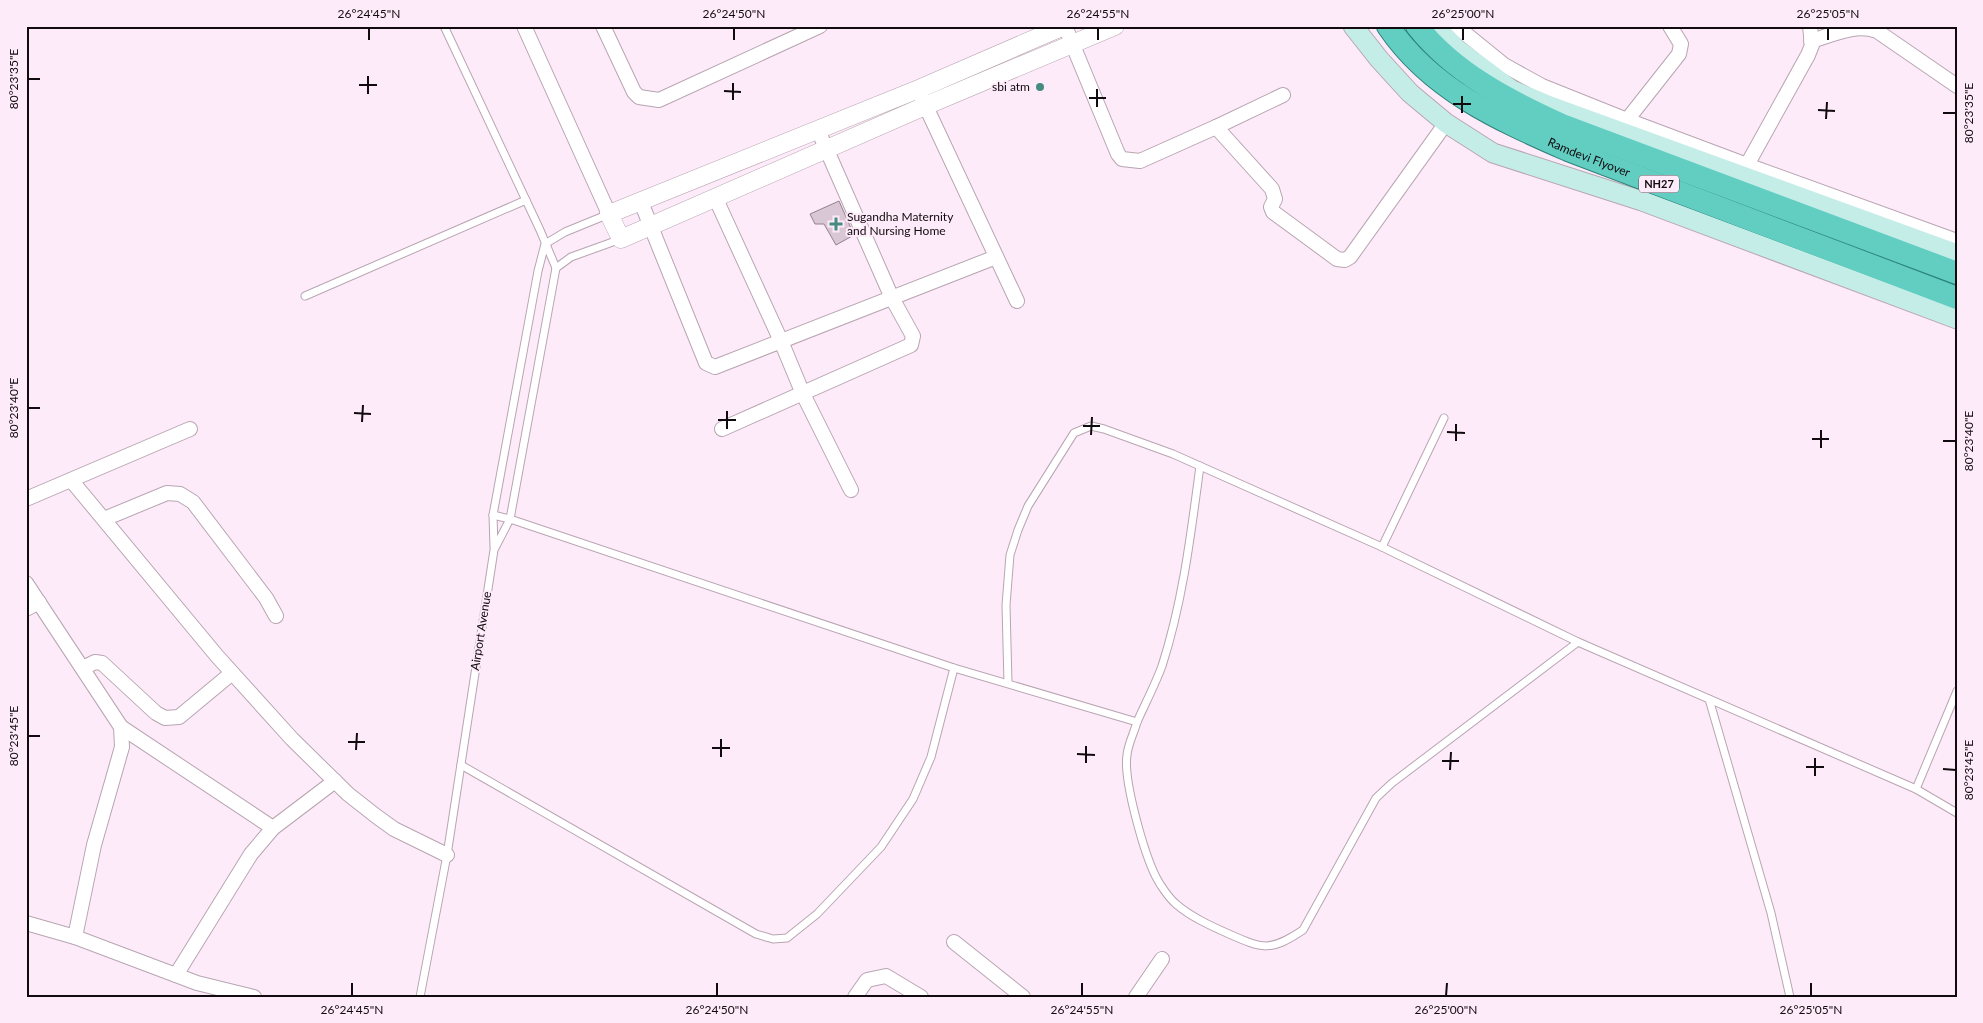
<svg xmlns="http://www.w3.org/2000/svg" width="1983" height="1023" font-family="Lato,sans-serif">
<rect width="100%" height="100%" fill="#feebf9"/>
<path fill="#dac7d5" stroke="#93818e" d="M839,201l15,34 -18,10 -12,-21h-9l-5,-10z"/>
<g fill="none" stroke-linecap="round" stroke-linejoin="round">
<defs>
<g id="service">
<path d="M444,26l96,204 16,38"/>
<path d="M556,268l15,-11 50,-18"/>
<path d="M305,296l221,-96"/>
<path d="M493,515l17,4 444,149 183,54c-3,11 -9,22 -10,33 -4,25 17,98 29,122 4,8 13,21 20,27 15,13 35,22 53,30 34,15 41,18 74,-4l73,-132 16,-15 186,-141"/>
<path d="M494,547l-1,-32 45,-244 7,-27 20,-12 44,-18"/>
<path d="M1382,547l62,-129"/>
<path d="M1008,683l-2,-78 4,-50 8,-25 10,-24 46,-73 17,-7 13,3 69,25 209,93 196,95 338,147 41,24"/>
<path d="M1709,699l62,214 19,84"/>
<path d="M1137,722c8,-18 18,-37 25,-56 21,-65 29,-133 38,-200"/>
<path d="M461,765l295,169 17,5 14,-1 30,-24 64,-67 32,-48 18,-42 23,-89"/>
<path d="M1916,789l41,-98"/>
<path d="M420,997l27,-142 47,-305 16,-31 46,-251"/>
</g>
<g id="minor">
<path d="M524,26l85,188"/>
<path d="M603,26l31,66 5,5 20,3 161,-74"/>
<path d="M1065,26l53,128 4,5 18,2 76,-34 56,62 3,10 -4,8 2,5 64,47 8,1 5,-3 96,-134"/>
<path d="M1456,26l48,39 38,21 85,34 120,45 61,-110 4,-10 -2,-19"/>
<path d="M1811,41c21,-6 44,-18 66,-10l80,55"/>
<path d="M921,96l96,205"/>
<path d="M1627,120l52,-66 2,-10 -11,-18"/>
<path d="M1216,127l67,-32"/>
<path d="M1747,165l210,76"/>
<path d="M715,197l66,144 22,53 48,96"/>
<path d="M641,202l65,161 9,4 281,-110"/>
<path d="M722,429l189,-84 2,-9 -21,-38 -74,-168"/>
<path d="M71,480l146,176 75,83 56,55 28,22 18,13 53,26"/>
<path d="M26,499l164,-70"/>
<path d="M104,519l63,-26 13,1 13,8 73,96 10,18"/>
<path d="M26,583l95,144 1,20 -28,98 -19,92"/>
<path d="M26,609l13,-7"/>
<path d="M83,668l12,-6 7,1 54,50 9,5 14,-1 53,-44"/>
<path d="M121,727l152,101"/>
<path d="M26,923l49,14 122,46 57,14"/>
<path d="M954,942l69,55"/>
<path d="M176,975l75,-121 22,-26 62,-47"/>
<path d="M855,997l12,-17 19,-4 35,21"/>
<path d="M1136,997l26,-38"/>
</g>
<path id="tertiary" d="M1064,26l-143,62 -312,126 12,25 304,-133 190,-80"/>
<g id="secondary">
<path d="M1353,26l26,33 31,34 36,30 47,30 149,48 315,118"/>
<path d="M1435,26l21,22 56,42 38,16 407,148"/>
</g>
<g id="trunk">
<path id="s1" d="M1388,26c43,64 112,94 180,124l389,148"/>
<path d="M1417,26c37,47 92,75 145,99l395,148"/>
</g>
</defs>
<use href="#service" stroke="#b8a5b2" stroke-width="9"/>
<use href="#minor" stroke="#b8a5b2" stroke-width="16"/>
<use href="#tertiary" stroke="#b8a5b2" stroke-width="19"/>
<use href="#secondary" stroke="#b8a5b2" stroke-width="21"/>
<use href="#trunk" stroke="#2c827a" stroke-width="24"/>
<use href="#service" stroke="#fff" stroke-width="7"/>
<use href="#minor" stroke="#fff" stroke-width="14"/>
<use href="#tertiary" stroke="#fff" stroke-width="18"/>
<use href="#secondary" stroke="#c4ede8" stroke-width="19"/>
<use href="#trunk" stroke="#62cec2" stroke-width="22"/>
</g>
<path fill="none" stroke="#110a0f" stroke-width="2" d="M369,40v-12M734,40v-12M1098,40v-12M1463,40v-12M1828,40v-12M28,79h12M359,85h18M724,91l17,1M368,94v-18M1089,98h17M733,100v-17M1453,104h18M1097,107v-18M1818,110l17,1M1462,113v-17M1943,113h13M1826,119l1,-17M28,408h12M354,413l17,1M718,420h18M362,422l1,-17M1083,426h17M727,429v-18M1447,432l18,1M1091,435l1,-18M1812,439h17M1456,441v-17M1943,441h13M1821,448v-18M28,736h12M348,742h17M712,748h18M356,750l1,-17M1077,754l18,1M721,757v-18M1442,761h17M1086,763v-17M1806,767h18M1943,769l13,1M1450,770l1,-18M1815,776v-18M352,996v-13M717,996v-13M1082,996v-13M1446,996l1,-13M1811,996v-13"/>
<g fill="#458b81" stroke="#feebf9" stroke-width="2">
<circle cx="1040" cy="87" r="5"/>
<path d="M833.5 216.5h5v5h5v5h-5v5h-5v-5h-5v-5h5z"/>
</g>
<g text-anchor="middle" stroke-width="4" stroke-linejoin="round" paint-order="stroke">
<rect fill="#feebf9" stroke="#584e55" stroke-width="1" x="1639" y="175.5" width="40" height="17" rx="4"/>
<g font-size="11" font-weight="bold" fill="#110a0f">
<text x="1659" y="188">NH27</text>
</g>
<g font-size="12" fill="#110a0f" stroke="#feebf9" text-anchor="end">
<text x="1030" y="91">sbi atm</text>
<text x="847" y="221" text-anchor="start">Sugandha Maternity<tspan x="847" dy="14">and Nursing Home</tspan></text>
</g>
<g font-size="12" fill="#110a0f" stroke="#feebf9">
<text dy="4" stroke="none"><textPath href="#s1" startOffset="244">Ramdevi Flyover</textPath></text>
<text transform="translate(481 631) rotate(-81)" y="4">Airport Avenue</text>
</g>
</g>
<rect width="1983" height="1023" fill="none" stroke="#feebf9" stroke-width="55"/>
<rect x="28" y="28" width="1928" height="968" fill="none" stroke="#110a0f" stroke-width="2"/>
<g font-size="12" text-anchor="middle" fill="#110a0f">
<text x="369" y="18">26°24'45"N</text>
<text x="734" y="18">26°24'50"N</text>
<text x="1098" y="18">26°24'55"N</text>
<text x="1463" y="18">26°25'00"N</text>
<text x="1828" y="18">26°25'05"N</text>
<text transform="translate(14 79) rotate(-90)" y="4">80°23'35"E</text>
<text transform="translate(1969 113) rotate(-90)" y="4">80°23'35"E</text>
<text transform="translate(14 408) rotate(-90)" y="4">80°23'40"E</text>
<text transform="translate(1969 441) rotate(-90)" y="4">80°23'40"E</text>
<text transform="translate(14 736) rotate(-90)" y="4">80°23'45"E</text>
<text transform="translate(1969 770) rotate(-90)" y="4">80°23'45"E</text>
<text x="352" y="1014">26°24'45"N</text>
<text x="717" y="1014">26°24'50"N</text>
<text x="1082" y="1014">26°24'55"N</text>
<text x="1446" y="1014">26°25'00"N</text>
<text x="1811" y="1014">26°25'05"N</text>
</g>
</svg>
